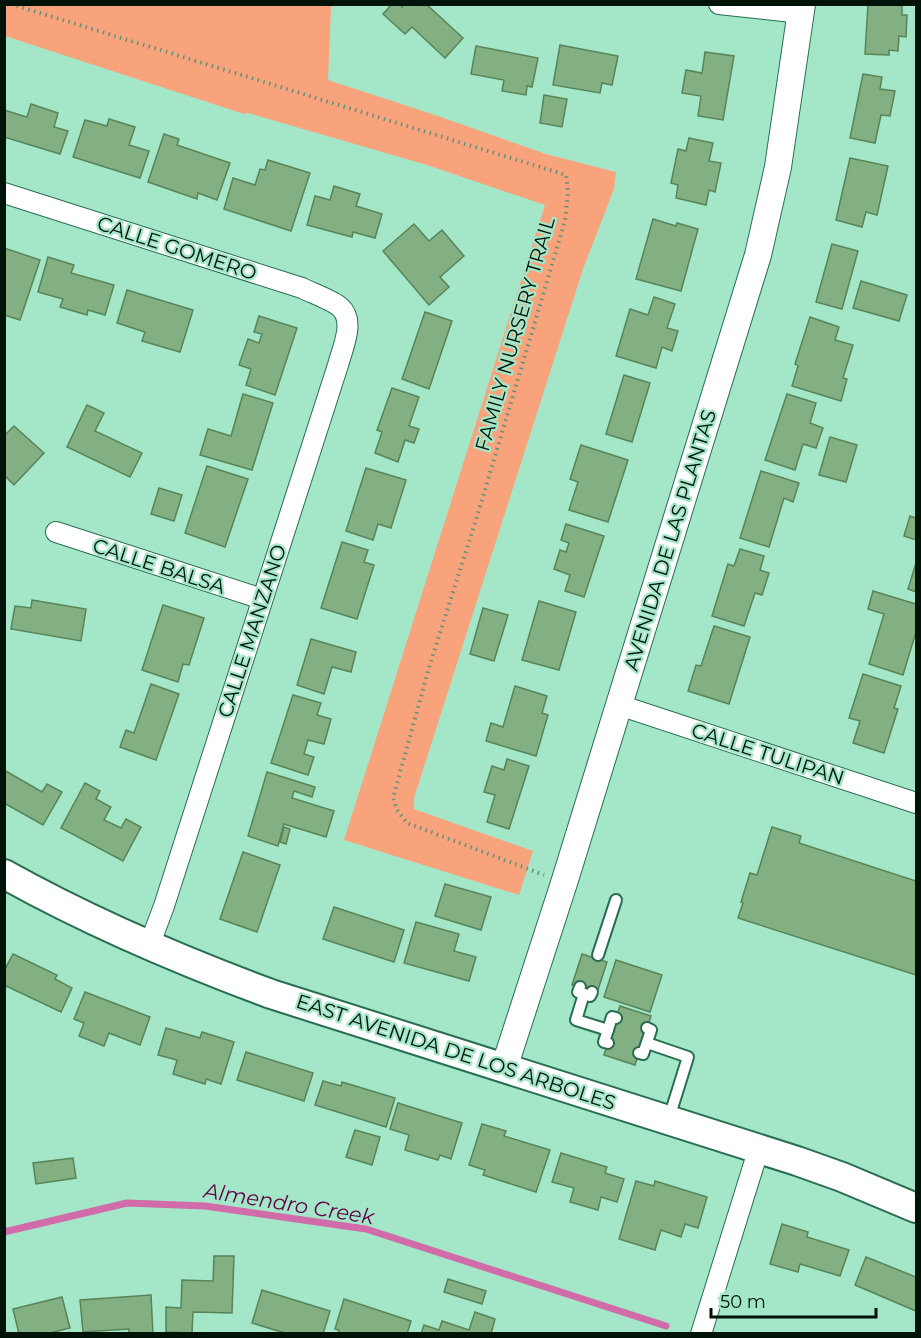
<svg xmlns="http://www.w3.org/2000/svg" width="921" height="1338" font-family="Montserrat,sans-serif">
<rect width="100%" height="100%" fill="#a3e7c8"/>
<path fill="#f9a37d" d="M307,5l24,1 -3,74 104,34 114,40 70,18 -2,17 -31,80 -169,529v11l119,42 -14,44 -175,-55 201,-635 -118,-40 -179,-52 -4,1 -239,-78v-31z"/>
<g fill="none" stroke-linecap="round" stroke-linejoin="round">
<path stroke="#d16ba9" stroke-width="7" d="M4,1232l123,-29 78,3 161,23 300,97"/>
</g>
<g fill="#83b082" stroke="#588458" stroke-width="1.5">
<path d="M392,4h7l3,3 2,-3h22l37,34 -18,20 -33,-31 -7,7 -22,-20z"/>
<path d="M868,4h34v11h5l-1,22 -7,-1 -1,15 -9,-1v5l-24,-1z"/>
<path d="M560,45l58,11 -6,29 -10,-2 -2,10 -47,-8z"/>
<path d="M476,46l62,12 -6,29 -5,-1 -1,9 -24,-4 2,-11 -33,-6z"/>
<path d="M705,52l29,4 -11,64 -25,-4 3,-20 -19,-3 4,-23 16,3z"/>
<path d="M863,74l19,3 -2,12 15,2 -5,25 -9,-1 -6,28 -25,-5z"/>
<path d="M544,95l23,4 -5,28 -22,-4z"/>
<path d="M31,104l27,9 -4,14 14,4 -8,23 -56,-17v-27l23,7z"/>
<path d="M109,119l26,8 -6,18 20,6 -9,27 -67,-21 12,-37 22,6z"/>
<path d="M164,134l15,5 -2,6 53,18 -13,37 -19,-7 -1,6 -49,-17z"/>
<path d="M689,138l24,5 -4,18 12,2 -6,29 -6,-2 -3,15 -30,-7 2,-13 -7,-2 7,-34 8,2z"/>
<path d="M850,158l38,8 -11,49 -11,-3 -4,15 -26,-7z"/>
<path d="M268,160l42,13 -19,58 -67,-22 9,-31 22,7 5,-16 5,1z"/>
<path d="M334,186l26,8 -4,12 26,8 -7,24 -22,-6 -1,5 -45,-12 8,-29 15,4z"/>
<path d="M653,219l23,7 1,-3 21,6 -17,62 -45,-12z"/>
<path d="M414,224l15,17 13,-11 22,26 -24,21 9,10 -20,18 -46,-54z"/>
<path d="M832,244l26,7 -16,58 -26,-7z"/>
<path d="M4,248l36,12 -20,60 -16,-5z"/>
<path d="M48,257l26,8 -3,8 43,12 -9,30 -17,-5 -1,5 -27,-8 3,-8 -25,-7z"/>
<path d="M861,281l46,14 -8,26 -46,-13z"/>
<path d="M127,290l66,20 -13,42 -38,-11 3,-9 -28,-9z"/>
<path d="M654,297l21,7 -8,24 11,3 -6,20 -10,-4 -6,21 -40,-12 14,-47 18,6z"/>
<path d="M425,312l27,9 -23,68 -27,-10z"/>
<path d="M259,316l38,12 -22,67 -29,-10 5,-16 -12,-4 9,-26 11,4 3,-9 -8,-2z"/>
<path d="M810,317l29,10 -4,13 18,5 -10,33 4,1 -6,22 -49,-15 6,-20 -3,-2z"/>
<path d="M624,375l26,8 -18,59 -26,-8z"/>
<path d="M392,388l27,9 -10,29 10,3 -5,14 -9,-3 -7,22 -23,-9 7,-21 -5,-2z"/>
<path d="M243,394l30,9 -21,67 -52,-15 8,-26 23,7z"/>
<path d="M787,394l29,9 -6,20 13,5 -7,20 -13,-4 -8,26 -30,-10z"/>
<path d="M87,405l17,8 -9,18 47,22 -12,24 -63,-30z"/>
<path d="M14,426l30,27 -30,32 -8,-8 -2,1v-42z"/>
<path d="M830,437l27,8 -11,37 -27,-7z"/>
<path d="M581,445l47,15 -20,62 -39,-12 9,-28 -8,-3z"/>
<path d="M207,466l41,13 -23,68 -40,-14z"/>
<path d="M366,468l40,12 -15,48 -13,-4 -5,16 -27,-9z"/>
<path d="M761,471l38,12 -6,19 -9,-4 -15,49 -29,-9z"/>
<path d="M159,488l23,7 -8,26 -23,-7z"/>
<path d="M910,516l6,2v22l-12,-4z"/>
<path d="M566,524l38,12 -20,61 -19,-6 5,-16 -16,-6 6,-19 6,2 3,-9 -8,-3z"/>
<path d="M342,542l26,8 -4,12 10,3 -17,54 -36,-11z"/>
<path d="M740,549l24,7 -4,14 9,3 -7,22 -7,-2 -11,33 -32,-10 16,-52 6,2z"/>
<path d="M916,563v29l-8,-3z"/>
<path d="M873,591l43,13v28l-13,43 -34,-11 15,-50 -16,-5z"/>
<path d="M32,600l54,9 -5,32 -70,-12 4,-23 16,2z"/>
<path d="M539,601l37,11 -17,58 -37,-10z"/>
<path d="M163,605l41,13 -15,47 -6,-1 -5,18 -36,-12z"/>
<path d="M483,608l25,7 -14,46 -24,-7z"/>
<path d="M714,626l36,11 -21,67 -41,-13 8,-26 5,1z"/>
<path d="M311,639l45,13 -5,20 -19,-5 -8,27 -27,-9z"/>
<path d="M863,674l38,12 -7,22 4,1 -14,44 -31,-10 7,-22 -11,-3z"/>
<path d="M151,684l28,10 -23,66 -36,-13 6,-17 8,3z"/>
<path d="M515,686l32,10 -5,17 6,2 -12,41 -50,-15 5,-18 12,4z"/>
<path d="M293,695l28,8 -4,12 14,4 -7,25 -16,-4 -4,14 10,3 -6,18 -37,-12z"/>
<path d="M507,759l22,7 -20,63 -22,-7 8,-27 -11,-3 8,-26 12,4z"/>
<path d="M4,770l38,22 5,-8 15,8 -19,33 -39,-22z"/>
<path d="M267,772l48,15 -3,10 -18,-6 -2,7 42,13 -8,26 -42,-13 -6,22 -30,-10z"/>
<path d="M85,783l15,8 -4,8 15,8 -7,13 17,8 5,-9 15,8 -18,34 -62,-33z"/>
<path d="M284,827l6,2 -4,15 -6,-2z"/>
<path d="M772,827l29,9 -2,7 117,38v94l-178,-57 5,-15 -2,-1 9,-29 7,2z"/>
<path d="M243,852l37,13 -23,67 -37,-13z"/>
<path d="M445,884l46,13 -10,33 -46,-14z"/>
<path d="M334,907l70,23 -10,32 -71,-23z"/>
<path d="M416,922l43,12 -5,17 22,6 -7,24 -65,-18z"/>
<path d="M13,954l44,21 -2,4 17,9 -11,24 -57,-27v-14z"/>
<path d="M582,954l25,8 -10,31 -25,-8z"/>
<path d="M616,960l46,15 -12,37 -46,-15z"/>
<path d="M85,992l65,25 -10,28 -31,-12 -5,13 -25,-10 5,-13 -10,-4z"/>
<path d="M620,1006l31,10 -16,49 -31,-10z"/>
<path d="M166,1028l34,10 2,-6 32,10 -13,42 -15,-5 -1,5 -32,-10 4,-14 -19,-5z"/>
<path d="M246,1052l67,21 -9,28 -67,-21z"/>
<path d="M323,1081l18,5 1,-4 53,16 -9,29 -71,-22z"/>
<path d="M398,1103l64,20 -11,36 -11,-4 -2,5 -33,-10 4,-15 -19,-6z"/>
<path d="M482,1124l24,7 -2,5 46,14 -14,42 -53,-17 2,-5 -16,-5z"/>
<path d="M355,1130l25,7 -8,28 -26,-8z"/>
<path d="M561,1153l46,14 -2,6 19,6 -7,23 -16,-5 -3,13 -28,-8 4,-14 -22,-6z"/>
<path d="M73,1158l3,20 -40,6 -3,-21z"/>
<path d="M636,1181l18,5 1,-5 52,16 -9,31 -13,-4 -4,13 -20,-7 -6,20 -36,-11z"/>
<path d="M782,1224l26,8 -1,5 42,13 -9,26 -40,-12 -2,8 -28,-8z"/>
<path d="M214,1256h20l-2,57 -39,-1 -1,21 -26,-1v-25l15,1 1,-28 31,1z"/>
<path d="M866,1257l50,20v34l-61,-26z"/>
<path d="M448,1279l38,12 -4,13 -38,-12z"/>
<path d="M262,1290l68,21 -7,23h-35l-36,-11z"/>
<path d="M151,1295l2,39h-24v-5l-46,3 -3,-32z"/>
<path d="M62,1297l8,31 -24,6h-27l-6,-25z"/>
<path d="M344,1299l67,22 -4,13h-69l1,-4 -4,-1z"/>
<path d="M475,1312l20,7 -4,15h-70l3,-9 15,5 3,-9 27,9z"/>
</g>
<g fill="none" stroke-linecap="round" stroke-linejoin="round">
<defs>
<g id="service">
<path d="M598,955l18,-55"/>
<path d="M580,987l-2,5 12,4 2,-4"/>
<path d="M584,994l-8,26 32,10"/>
<path d="M608,1043l-4,-1 8,-25 4,1"/>
<path d="M647,1043l41,14 -19,61"/>
<path d="M639,1053l4,1 8,-24 -4,-2"/>
</g>
<g id="minor">
<path d="M719,4l82,9"/>
<path d="M4,193l298,95c10,5 30,12 38,19 16,14 2,42 -2,58l-174,541 -15,40"/>
<path d="M56,532l206,67"/>
<path d="M619,705l297,98"/>
<path d="M701,1334l58,-186"/>
</g>
<path id="tertiary" d="M504,1068l60,-185 194,-628 20,-88 24,-163"/>
<path id="secondary" d="M4,874c86,48 175,86 267,120l526,167 45,16 74,31"/>
</defs>
<use href="#service" stroke="#296d52" stroke-width="14"/>
<use href="#minor" stroke="#296d52" stroke-width="22"/>
<use href="#tertiary" stroke="#296d52" stroke-width="28"/>
<use href="#secondary" stroke="#296d52" stroke-width="32"/>
<path stroke="#61917b" stroke-width="4" stroke-dasharray="1.5 4.5" stroke-linecap="butt" d="M11,4l555,171 2,17 -3,29 -89,299 -46,144 -37,134 4,12 10,13 137,52"/>
<use href="#service" stroke="#fff" stroke-width="10"/>
<use href="#minor" stroke="#fff" stroke-width="20"/>
<use href="#tertiary" stroke="#fff" stroke-width="26"/>
<use href="#secondary" stroke="#fff" stroke-width="28"/>
</g>
<g text-anchor="middle" stroke-width="4.5" stroke-linejoin="round" paint-order="stroke">
<g font-size="20" fill="#001309" stroke="#a3e7c8">
<text transform="translate(177 248) rotate(18)" y="7">CALLE GOMERO</text>
<text transform="translate(515 334) rotate(-74)" y="7">FAMILY NURSERY TRAIL</text>
<text transform="translate(670 540) rotate(-73)" y="7">AVENIDA DE LAS PLANTAS</text>
<text transform="translate(159 566) rotate(18)" y="7">CALLE BALSA</text>
<text transform="translate(252 631) rotate(-72)" y="7">CALLE MANZANO</text>
<text transform="translate(768 754) rotate(18)" y="7">CALLE TULIPAN</text>
<text transform="translate(456 1052) rotate(18)" y="7">EAST AVENIDA DE LOS ARBOLES</text>
</g>
<g font-size="21" font-style="italic" fill="#630047" stroke="#a3e7c8">
<text transform="translate(289 1204) rotate(9)" y="7">Almendro Creek</text>
</g>
</g>
<rect width="921" height="1338" fill="none" stroke="#001309" stroke-width="12"/>
<path d="M711 1308v9h165v-9" fill="none" stroke="#001309" stroke-width="3"/>
<text x="720" y="1308" font-size="18" fill="#001309" stroke="#a3e7c8" stroke-width="4.5" paint-order="stroke">50 m</text>
</svg>
